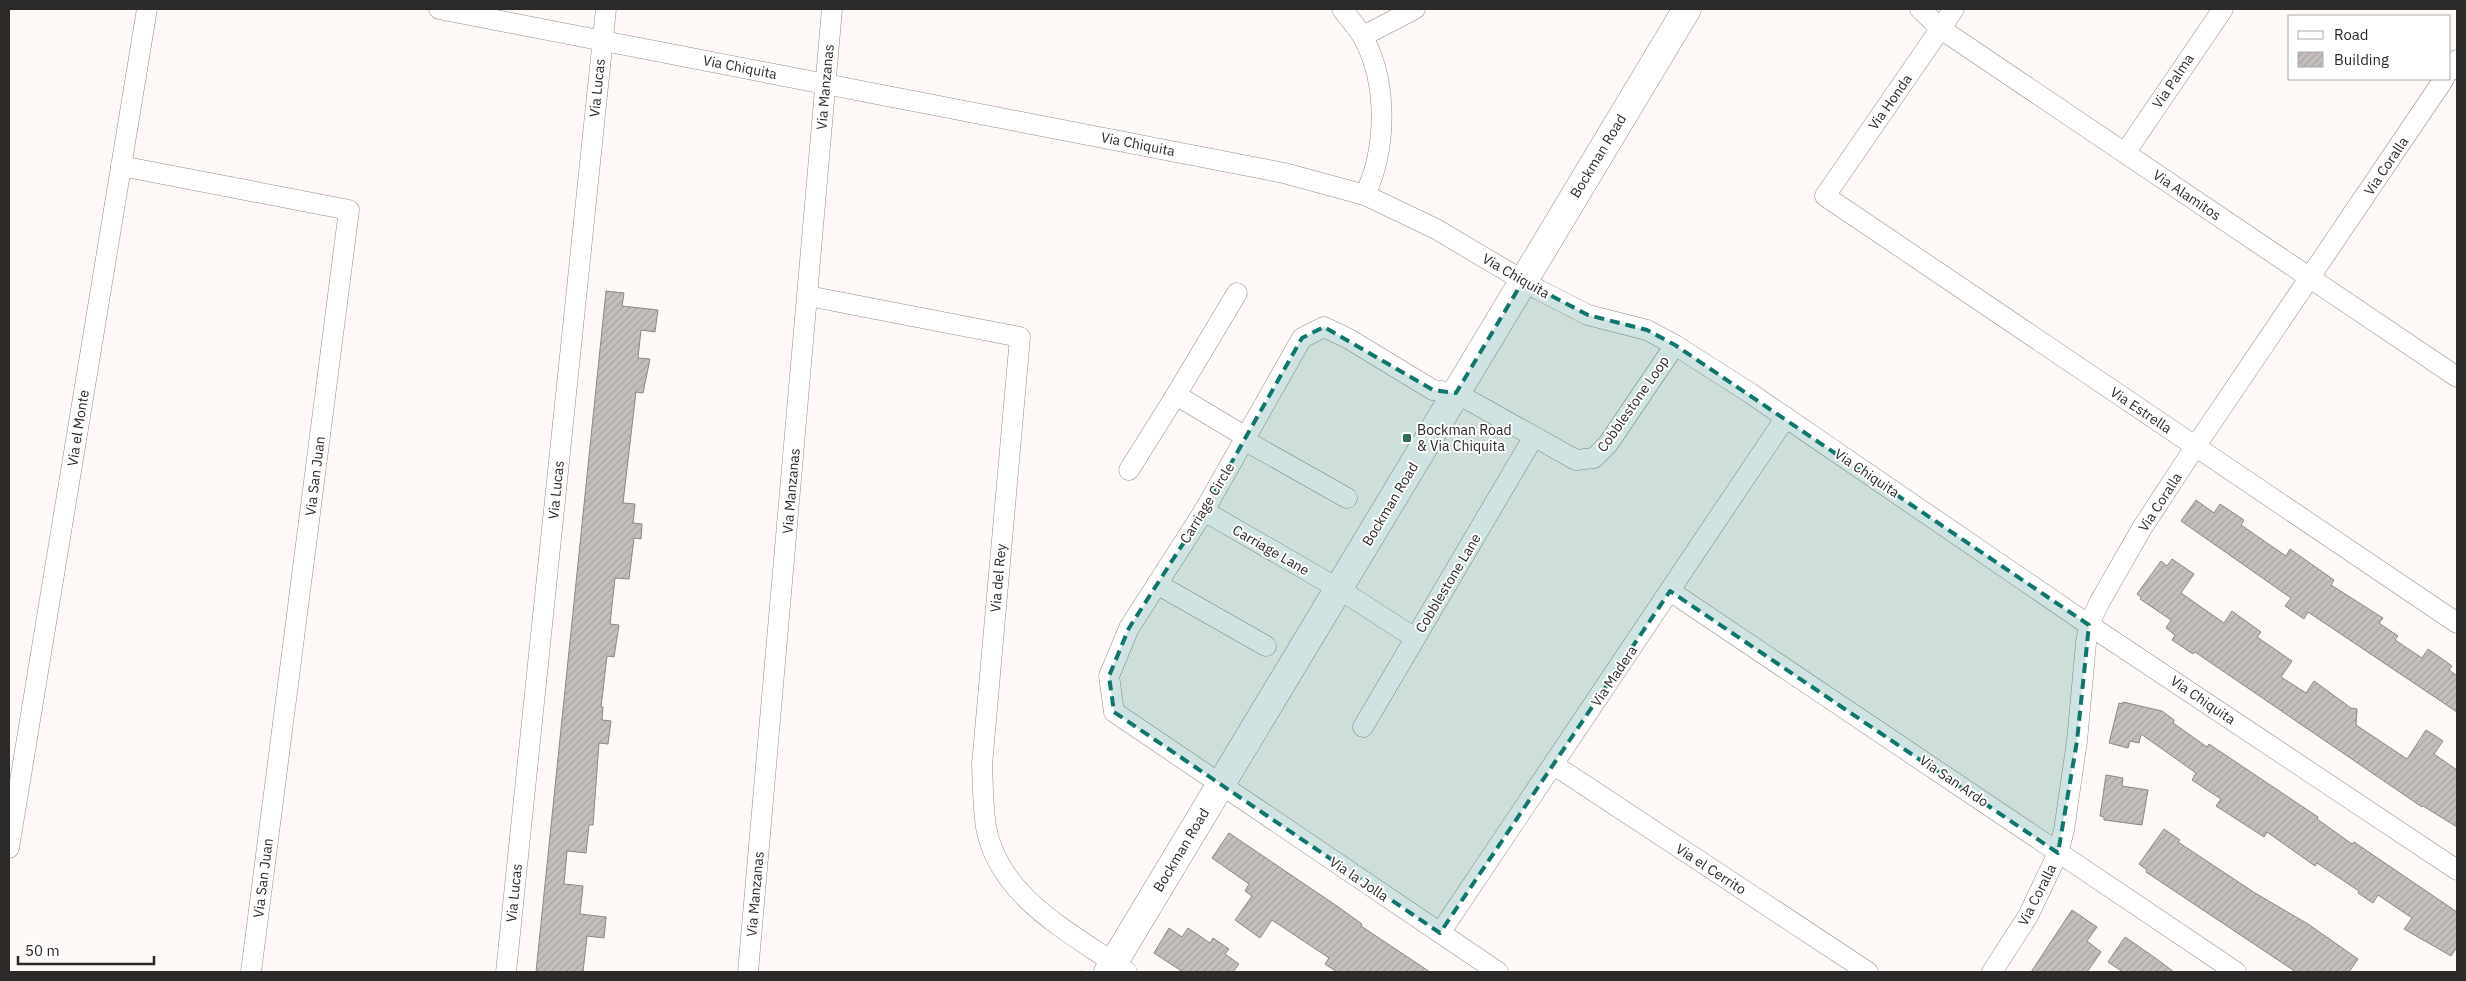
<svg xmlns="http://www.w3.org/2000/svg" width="2466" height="981" font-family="'IBM Plex Sans',sans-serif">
<defs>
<pattern id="building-hatch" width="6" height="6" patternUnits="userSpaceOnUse" patternTransform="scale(1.25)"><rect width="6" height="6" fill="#c4bebd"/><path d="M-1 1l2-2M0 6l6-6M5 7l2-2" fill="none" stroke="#a9a3a2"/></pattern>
</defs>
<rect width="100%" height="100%" fill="#fef9f6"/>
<g fill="url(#building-hatch)" stroke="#8c8786">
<path d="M606,291l18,2 -2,13 36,4 -3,22 -14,-2 -3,28 12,1 -7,34 -7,-1 -13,111 12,1 -2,19 9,1 -1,15 -7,-1 -5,41 -14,-1 -5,46 9,1 -5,32 -7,-1 -6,51h2l-1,13 9,1 -3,23 -9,-1 -6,82h-4l-3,28 -19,-2 -3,33 19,2 -3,28 26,3 -2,21 -17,-2 -4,36h-47z"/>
<path d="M2196,500l18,13 6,-9 24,16 -3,5 45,31 4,-7 44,31 -3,5 52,33 -4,5 19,13 -3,4 27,18 6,-9 24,17 -3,4 8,6v36l-149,-100 -4,7 -19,-13 6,-8 -110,-77z"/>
<path d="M2172,559l22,15 -13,19 43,30 8,-12 29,21 -4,5 35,24 -11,16 25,16 8,-12 37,27 6,1 -1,16 51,34 19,-29 17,11 -9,13 23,16v57l-34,-21 -1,1 -227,-155 -2,2 -21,-14 3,-5 -9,-7 5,-8 -31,-21 1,-2 -4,-3 24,-33 6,5z"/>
<path d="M2123,702l39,9 12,9 -1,3 34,24 2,-3 109,73 -1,2 35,25 2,-2 103,70v35l-6,9 -47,-27 8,-11 -34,-23 -5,8 -15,-10 1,-2 -42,-28 -2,3 -48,-34 -3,5 -48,-31 5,-7 -29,-19 4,-7 -55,-39 -2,9 -9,-2 -2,7 -19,-5 10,-40 3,1z"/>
<path d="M2106,775l17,3 -1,8 26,4 -6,35 -38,-5v-3l-4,-1z"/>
<path d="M2164,829l16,11 -2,2 77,51 53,31 50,35 -9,13h-53l-150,-100 1,-2 -8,-6z"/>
<path d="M1229,833l105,71 28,20 -1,2 69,46h-93l-12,-8 4,-6 -57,-38 -12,18 -25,-18 17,-24 -7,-5 4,-7 -37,-26z"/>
<path d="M2072,910l25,17 -10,14 14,11 -14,20h-56z"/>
<path d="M1169,928l13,9 6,-9 22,15 3,-5 16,11 -4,5 14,10 -6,8h-50l-29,-19z"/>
<path d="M2125,937l29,20 20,15h-51l-15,-10z"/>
</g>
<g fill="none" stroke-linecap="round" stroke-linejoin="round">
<defs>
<g id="street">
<path d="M439,9l845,164 81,22 71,34 103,61 49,25 59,15 28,15 75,48 339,232 368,245"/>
<path d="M1342,9c7,9 15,18 21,28 25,46 24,111 2,158"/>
<path d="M1920,9l21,20 516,348"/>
<path d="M1954,9l-129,187 632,427"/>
<path d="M1363,36l52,-27"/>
<path d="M2450,71l7,-11"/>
<path d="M2125,153l98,-144"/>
<path d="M121,166l228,44 -98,762"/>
<path d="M1237,293l-61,102 70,42"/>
<path d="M808,296l212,41 -38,428c1,21 1,42 4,62 13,72 88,107 141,145"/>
<path d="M1244,440l103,58"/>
<path d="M1129,470l47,-75"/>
<path d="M1204,511l135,78 76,49"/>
<path d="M1157,584l109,62"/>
<path d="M1670,591l566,381"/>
<path d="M1363,727l170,-289"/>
<path d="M1554,765l314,207"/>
<path d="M9,848l138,-839"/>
<path d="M1440,933l346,-516"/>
<path d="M506,972l100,-963"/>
<path d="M748,972l84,-963"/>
<path d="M1498,972l-384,-260 -5,-36 20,-48 75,-117 98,-173 22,-11 25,12 84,51 23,3 120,67 18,-2 14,-14 67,-99"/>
<path d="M1992,972l36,-56 30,-63 6,-23 13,-89 9,-98 3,-18 10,-22 43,-75 53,-81 249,-368"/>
</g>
<path id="secondary" d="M1108,972l579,-963"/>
</defs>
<use href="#street" stroke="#928d8b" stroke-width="21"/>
<use href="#secondary" stroke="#928d8b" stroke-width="29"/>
<path stroke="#918e8c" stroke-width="3" stroke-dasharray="1 4" stroke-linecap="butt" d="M1082,972l1,-1"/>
<use href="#street" stroke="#fff" stroke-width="20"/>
<use href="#secondary" stroke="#fff" stroke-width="28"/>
</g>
<path fill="#0f766e" fill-opacity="0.2" stroke="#0f766e" stroke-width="4" stroke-dasharray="10 6" stroke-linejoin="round" d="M1523,281l65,34 59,15 28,15 414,280 -12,116 -19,112 -388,-262 -230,342 -326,-221 -5,-36 20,-48 75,-117 98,-173 22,-11 109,63 23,3z"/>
<rect fill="#2f6c58" stroke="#fff" stroke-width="2" x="1402" y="433" width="10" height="10" rx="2.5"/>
<g text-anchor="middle" stroke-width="4" stroke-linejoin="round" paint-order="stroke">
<g font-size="14" fill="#2c2a29" stroke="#fff">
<text transform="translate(740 67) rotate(11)" y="5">Via Chiquita</text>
<text transform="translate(2173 81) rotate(-56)" y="5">Via Palma</text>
<text transform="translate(825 87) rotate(-85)" y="5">Via Manzanas</text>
<text transform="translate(597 88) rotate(-84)" y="5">Via Lucas</text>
<text transform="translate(1890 102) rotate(-55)" y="5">Via Honda</text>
<text transform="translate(1138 144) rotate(11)" y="5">Via Chiquita</text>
<text transform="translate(1598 156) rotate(-59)" y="5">Bockman Road</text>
<text transform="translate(2386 166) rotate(-56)" y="5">Via Coralla</text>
<text transform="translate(2187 195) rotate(34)" y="5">Via Alamitos</text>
<text transform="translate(1516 276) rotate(30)" y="5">Via Chiquita</text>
<text transform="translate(1633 404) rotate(-55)" y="5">Cobblestone Loop</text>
<text transform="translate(2141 410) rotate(34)" y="5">Via Estrella</text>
<text transform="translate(78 428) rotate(-81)" y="5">Via el Monte</text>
<text transform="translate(1867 473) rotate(34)" y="5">Via Chiquita</text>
<text transform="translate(315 476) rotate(-83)" y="5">Via San Juan</text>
<text transform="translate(556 490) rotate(-84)" y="5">Via Lucas</text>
<text transform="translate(791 491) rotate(-85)" y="5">Via Manzanas</text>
<text transform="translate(2160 502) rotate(-57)" y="5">Via Coralla</text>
<text transform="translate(1207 503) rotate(-59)" y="5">Carriage Circle</text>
<text transform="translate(1390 504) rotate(-59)" y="5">Bockman Road</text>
<text transform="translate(1271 550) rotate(30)" y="5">Carriage Lane</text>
<text transform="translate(998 578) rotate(-85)" y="5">Via del Rey</text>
<text transform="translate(1448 583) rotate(-59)" y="5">Cobblestone Lane</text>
<text transform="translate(1614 676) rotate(-56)" y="5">Via Madera</text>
<text transform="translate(2203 700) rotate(34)" y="5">Via Chiquita</text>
<text transform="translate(1954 781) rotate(34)" y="5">Via San Ardo</text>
<text transform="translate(1181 850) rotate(-59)" y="5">Bockman Road</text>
<text transform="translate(1711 869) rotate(33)" y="5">Via el Cerrito</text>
<text transform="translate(263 878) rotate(-83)" y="5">Via San Juan</text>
<text transform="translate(1359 879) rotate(34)" y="5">Via la Jolla</text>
<text transform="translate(514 893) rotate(-84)" y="5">Via Lucas</text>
<text transform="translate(755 894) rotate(-85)" y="5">Via Manzanas</text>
<text transform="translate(2037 895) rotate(-63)" y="5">Via Coralla</text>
</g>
<g font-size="14" fill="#2c2a29" stroke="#fff" text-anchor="start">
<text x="1417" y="435">Bockman Road<tspan x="1417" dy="16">&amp; Via Chiquita</tspan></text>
</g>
</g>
<rect width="2466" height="981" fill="none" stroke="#2c2a29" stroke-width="20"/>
<rect x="2288" y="15" width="162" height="65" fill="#ffffff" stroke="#abaaa9"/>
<rect x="2298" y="31" width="25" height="8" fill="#ffffff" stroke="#abaaa9"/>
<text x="2334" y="40" font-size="15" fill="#2c2a29">Road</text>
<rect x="2298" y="52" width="25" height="15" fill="url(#building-hatch)" stroke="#abaaa9"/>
<text x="2334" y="65" font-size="15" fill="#2c2a29">Building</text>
<path d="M18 956v8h136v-8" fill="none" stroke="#2c2a29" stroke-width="2.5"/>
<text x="25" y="956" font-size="15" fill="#2c2a29" stroke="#ffffff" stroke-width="4" paint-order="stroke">50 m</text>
</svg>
